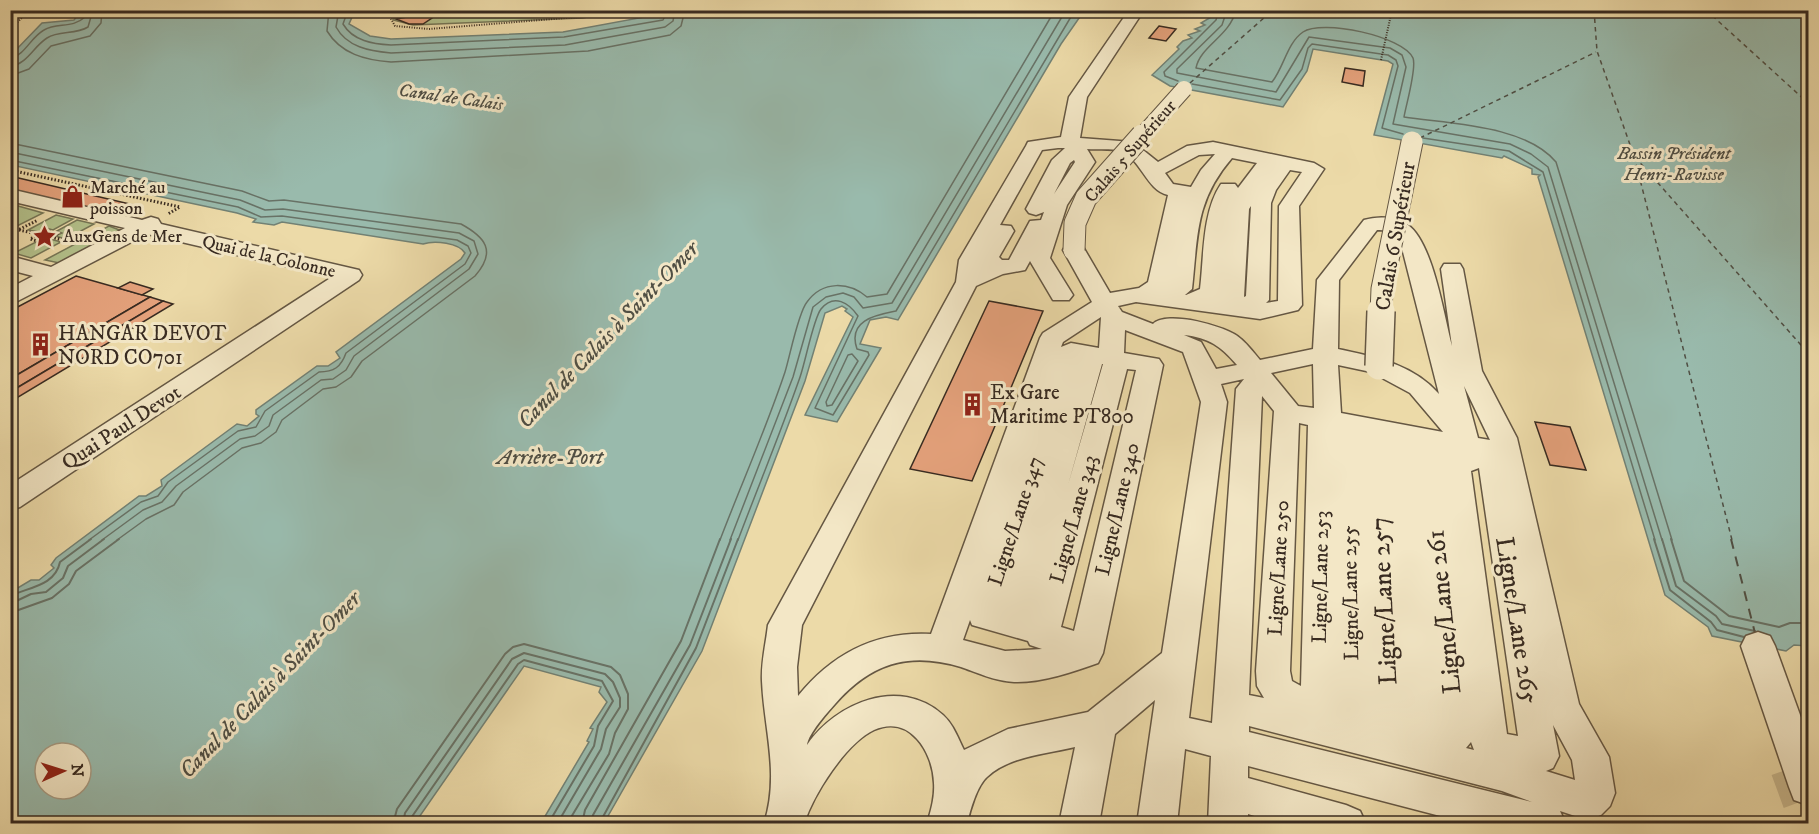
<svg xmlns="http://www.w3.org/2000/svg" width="1819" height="834" font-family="'IM FELL DW Pica',serif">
<rect width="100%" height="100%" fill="#ecdaa8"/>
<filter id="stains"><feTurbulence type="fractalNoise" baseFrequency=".00333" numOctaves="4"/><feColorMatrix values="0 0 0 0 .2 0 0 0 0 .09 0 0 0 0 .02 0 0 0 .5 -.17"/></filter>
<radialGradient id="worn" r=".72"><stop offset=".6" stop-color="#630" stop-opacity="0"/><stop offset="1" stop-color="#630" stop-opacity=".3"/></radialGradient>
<g fill="#b3c18b" stroke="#767656" stroke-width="1.5">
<path d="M393,11h231l-42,7 -169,7 -20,-5z"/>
<path d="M11,204l32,9 -32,16z"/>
<path d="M56,215l17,4 -20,11 -7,-2 -7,4 -11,-2z"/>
<path d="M77,220l17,4 -28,15 -11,-3 7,-3 -5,-2z"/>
<path d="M109,226l13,5 -58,33 -19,-4z"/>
<path d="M50,239l11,3 -30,16 -17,-5 22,-11 6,1z"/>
</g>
<g fill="#99baac" stroke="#728174" stroke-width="1.5" fill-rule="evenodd">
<path d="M81,11h290l-17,2 -5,11 21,12 21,3 172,-7 98,-18v-4l423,1 -23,33 -163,276 -12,-3 -16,3 -10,24 21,4 -44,74 -32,-7 48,-98 -8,-6 2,-2 -5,-3 -17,7 -20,68 -103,270 -98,172h-63l48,-81 -2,-1 6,-12 -3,-1 17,-26 -8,-10 2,-5 -77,-21 -109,157h-404v-231l20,-12h8l15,-12 -3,-3 5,-7 83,-62h7l16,-10 -1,-6 76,-56 10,2 12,-10 -3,-2v-4l61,-44h11l12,-8 -4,-6 125,-93 4,-6c-6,-10 -30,-13 -42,-9l-141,-22 -8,3 -21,-3 3,-3 -19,-6 -226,-48v-110l31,-32 32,-3zM45,753h36v36h-36z"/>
<path d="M1217,11h591v635l-14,-1 -8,6 -74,-15 -4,-9 -43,-32 -127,-418 2,-2 -8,-1v-5l-28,-13 -2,2 -128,-23 19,-71 -5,-3 -75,-12 -6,22 -24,36 -113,-21 -18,-11 27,-26 -2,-2 6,-6 9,-3 -4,-3 12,-4 -5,-2 10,-4 -4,-2 12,-7z"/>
</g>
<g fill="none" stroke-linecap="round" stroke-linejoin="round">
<g stroke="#687266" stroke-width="1.5">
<path d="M329,10l-2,21c14,23 38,29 64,31l197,-11 82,-16 11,-9 4,-16"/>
<path d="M339,10l-3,17c11,20 33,24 55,26l174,-8 100,-18 8,-6 2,-11"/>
<path d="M348,10l-5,14c10,17 30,20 48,21l173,-8 99,-17 5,-10"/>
<path d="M1227,10l-5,15 -45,44v4l99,19 33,-55 81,11 12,7 4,12 -13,57 117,20 21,10 17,13 114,373"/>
<path d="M1236,10c-6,26 -36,36 -40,58l76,14c12,-15 15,-39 31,-50 19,-13 100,4 110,26 4,10 -7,47 -9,59 46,7 121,8 152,45l116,378"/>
<path d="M10,59c16,-5 20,-21 34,-29 13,-8 28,-1 41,-13v-7"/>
<path d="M10,67c18,-4 23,-20 37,-29 12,-8 28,-3 41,-11l5,-17"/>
<path d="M10,76l19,-7 22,-23 39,-10 11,-13 1,-13"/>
<path d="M1178,81l-13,-5 -1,-4 52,-52 3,-10"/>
<path d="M1192,84l88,16 22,-31 6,-21 4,-4 76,11 8,5 2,6 -16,62 21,6"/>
<path d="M1423,138l86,13 34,21 112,368"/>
<path d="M10,143l232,48 27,10 15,-1 177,24c24,13 36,27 14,52l-113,85 -11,16 -15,10 -13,2 -41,31 -6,12 -15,11 -19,5 -59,44 -9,13 -28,14 -29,21"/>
<path d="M10,152l230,48 25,10 18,-1 176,24 15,8 4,13 -9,15 -115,87 -8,14 -13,9 -12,1 -48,35 -4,11 -14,10 -15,3 -64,47 -14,16 -19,8 -41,30"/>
<path d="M10,160l228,47 23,10 21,-1 175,24 11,6 3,7 -6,11 -119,89c-5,14 -12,19 -27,19l-54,39 -9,16 -18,4 -70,51 -10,14 -17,6 -52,38"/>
<path d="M852,354l6,7 -26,44 -5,1 -1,-4 22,-47z"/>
<path d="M720,540c21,-55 46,-111 65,-168 5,-16 13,-59 22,-70 16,-22 42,-20 60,-5l20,-3 168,-284"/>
<path d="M730,540l63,-163 20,-70 13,-10 17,-4 11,4 9,11 29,-5 174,-293"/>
<path d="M738,540c20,-53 42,-106 61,-160 6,-15 14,-61 22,-71 13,-16 28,-6 37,7l-43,92 18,7 36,-60 -1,-3 -11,-3c-10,-29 19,-34 39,-38l179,-301"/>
</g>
<g stroke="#687266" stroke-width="2">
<path d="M1654,539l16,51 41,32 6,8 27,7"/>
<path d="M1662,539l14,47 40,30 6,8 33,7"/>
<path d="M1671,539l13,42 45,35 50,11 11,-4h18"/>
<path d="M10,596c19,-9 45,-10 50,-34l31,-23"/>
<path d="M10,604l21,-10 15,-2 17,-14 5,-12 36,-27"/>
<path d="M10,613l42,-15 17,-14 7,-13 43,-32"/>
<path d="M393,824l4,-15 108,-155 8,-7 11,-3 87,23 9,8 8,19v15l-13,24 -6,21 -42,70"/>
<path d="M403,824l2,-11 107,-154 12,-6 81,21 8,8 7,16v9l-14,22 -5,20 -44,75"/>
<path d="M410,824l1,-6 107,-154 6,-4 78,21 11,20 -15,25 -4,20 -46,78"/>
<path d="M582,824l3,-14 96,-169 39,-102"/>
<path d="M591,824l2,-9 97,-170 41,-106"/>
<path d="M599,824l97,-176 42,-109"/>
</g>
<g stroke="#504f44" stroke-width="1.5" stroke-dasharray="4.5 4" stroke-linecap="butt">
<path d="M1594,10l3,41 37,105 98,384"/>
<path d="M1706,10l102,93"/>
<path d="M1190,83l83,-73"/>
<path d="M1420,138l176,-86"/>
<path d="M1635,157l173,196"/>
</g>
<path stroke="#504f44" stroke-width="2" stroke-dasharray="10 8" stroke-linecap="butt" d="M1731,539l24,94"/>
</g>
<g fill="#e4a17b" stroke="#382b21" stroke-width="1.5">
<path d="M435,12v4l-12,8h-14l-13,-5z"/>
<path d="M1159,26l17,3 -10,12 -17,-3z"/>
<path d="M1345,68l20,3 -2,15 -21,-4z"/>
<path d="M10,176l124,29 -19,10 -105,-25z"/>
<path d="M76,276l74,21 -140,82v-68z"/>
<path d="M130,282l23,7 -11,6 -24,-7z"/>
<path d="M150,297l13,4 -153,91v-13z"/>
<path d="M163,301l10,3 -163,98v-10z"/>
<path d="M989,301l54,10 -71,170 -62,-12z"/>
<path d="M1535,422l35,5 16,43 -36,-5z"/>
</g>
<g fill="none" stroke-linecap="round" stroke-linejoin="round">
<path stroke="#c8b78d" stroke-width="35" stroke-dasharray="35 17" stroke-linecap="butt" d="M1788,769l20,54"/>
<defs>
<g id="minor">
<path d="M1129,10h15l-57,87 -7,41 53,4 25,20 29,-16 26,-4 101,21 10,6 -25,37 3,99 -4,5 -38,9 -124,-17 -18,4 4,6 31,12c13,-14 75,2 88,15 7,6 13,14 19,21l53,-11 4,-69 47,-60c13,-4 32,-4 44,5 25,18 36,91 44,121l-11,-77 3,-5h16l3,5 19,102 35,67 62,266 30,53 6,36 -5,13 -9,9 -14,5 -27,-9 6,13h-95l-223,-58v12l98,27 14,6 6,13h-86l-32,-10v10h-40l3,-68 -26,-7 -8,75h-40l18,-124 -40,34 -16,90h-40l16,-77c-28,7 -66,9 -88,30 -10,9 -17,33 -20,47h-40c4,-14 8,-27 7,-41 -1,-31 -24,-69 -60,-53 -28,13 -61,65 -70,94h-40c16,-50 0,-94 -2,-143 -1,-19 4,-38 6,-56l188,-343 3,-22 67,-114 2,-4 33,-5 8,-40zM1058,148h7l-13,12 -26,49 3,4 7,2 8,-3 -3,8 -11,1 -21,39h-7l-3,-3 15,-26 -3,-5 -11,-1 42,-75zM1087,149c10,1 24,-1 33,2 21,7 26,39 48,44l-20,87 -9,6 -29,5 -28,-48h-16l-3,5 29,52 -49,31 -3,5 -109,296c-55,-3 -98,19 -133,62l-1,-29 5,-42 174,-339 27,-12 22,-4 5,-9 23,39h16l4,-5 -23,-37 17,-53 28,-43zM1215,154l-14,16 -10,17 -18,-3 -8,-11 34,-18zM1232,158l25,5 -19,25 -3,-4h-14c-19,28 -17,73 -21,105l-14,6h-1l7,-6c6,-54 3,-88 40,-131zM1074,160l1,2 -21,32 16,-31zM1290,170l12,2 -23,34 -1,95 -12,2 3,-3 2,-97 5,-13zM1251,206l-5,90 -2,1 5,-88zM1377,230c16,0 21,8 26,22l36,142c-26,-30 -64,-37 -101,-45l1,-69zM1101,317l-2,31 -28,-5 -10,4 2,-5zM1125,330l58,22 18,50 -39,251 -74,59 -80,17 -44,21c-6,-12 -11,-26 -21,-35 -44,-39 -107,-12 -136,30 2,-12 19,-31 28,-41 35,-40 73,-53 126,-37 17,6 34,14 53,15 27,1 59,-10 84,-19l5,-10 60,-288 -4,-6 -35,-6zM1184,335c25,3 37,11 53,30l-21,4 -15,-27zM1102,364h1l-35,121zM1313,364l1,44 -16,-2 -27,-33zM1338,365l33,7 39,21 33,39 -102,-19zM1127,369l9,1 -62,261 -13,-4zM1244,379l-8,10 -24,334 -23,-5 38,-316 -6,-18zM1464,386l25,52 1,2 -12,-2zM1262,396l12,15 -18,260 1,15 7,12 -15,-3zM1299,423l9,2 -7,261 -9,-5 -2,-10zM1479,468l39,268 -11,-2 -36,-263zM970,620l2,5 56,16 2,4 12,4 -37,2 -42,-11zM1553,725l19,35 3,20 -29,-9 7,-3 6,-12zM1249,726l253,65 30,11 -283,-70zM1471,742l3,8 -8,-2z"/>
<path d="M10,189l132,31 9,-3 7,2 3,5 198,46 3,5 -3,5 -339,227 -10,3v-25l322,-208 -185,-43 -137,71v-17l23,-12 -23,-6v-14l41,11 74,-39 -115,-27z"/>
<path d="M1758,632l12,4 5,10 33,91v68l-14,-5 -5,-13 -48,-141 5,-10z"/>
</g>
</defs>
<use href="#minor" stroke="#655743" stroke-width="3"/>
<g stroke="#382b21" stroke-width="2" stroke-dasharray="1 1.5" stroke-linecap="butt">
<path d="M386,10l9,16 34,3 187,-15 15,-4"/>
<path d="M10,29l14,-13"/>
<path d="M1381,60l11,-50"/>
</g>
<g stroke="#382b21" stroke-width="3" stroke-dasharray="1.5 2" stroke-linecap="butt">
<path d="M10,170l170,37 -12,7"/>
<path d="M19,230l19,4"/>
<path d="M46,231l11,3 -16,8 -11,-3z"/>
<path d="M10,234l28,-14"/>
<path d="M51,237l20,5"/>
</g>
<use href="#minor" fill="#f3e7c6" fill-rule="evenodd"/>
<defs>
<path id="minor-bridge-far2" d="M1141,137l43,-48"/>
<g id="minor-bridge-far1">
<path d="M1074,250l1,-27 11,-25 56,-63"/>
<path d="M1381,313l1,-24 30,-147"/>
</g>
<path id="minor-bridge" d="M1379,366l2,-55"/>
</defs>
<use href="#minor-bridge-far2" stroke="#655743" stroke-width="18" stroke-linecap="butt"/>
<use href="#minor-bridge-far1" stroke="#655743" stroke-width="23" stroke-linecap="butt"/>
<use href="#minor-bridge" stroke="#655743" stroke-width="30" stroke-linecap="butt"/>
<use href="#minor-bridge-far2" stroke="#f3e7c6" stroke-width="16"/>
<use href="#minor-bridge-far1" stroke="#f3e7c6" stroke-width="21"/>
<use href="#minor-bridge" stroke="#f3e7c6" stroke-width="27"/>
</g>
<defs>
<symbol id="shop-bare" viewBox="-9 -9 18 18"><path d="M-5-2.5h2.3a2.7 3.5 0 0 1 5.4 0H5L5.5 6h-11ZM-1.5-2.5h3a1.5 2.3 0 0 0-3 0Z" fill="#8f2418" stroke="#f3e7c6" stroke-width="2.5" paint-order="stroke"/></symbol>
<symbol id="sight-bare" viewBox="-9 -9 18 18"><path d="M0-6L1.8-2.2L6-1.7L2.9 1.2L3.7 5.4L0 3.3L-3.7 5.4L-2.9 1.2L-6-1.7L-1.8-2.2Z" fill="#8f2418" stroke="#f3e7c6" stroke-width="2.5" paint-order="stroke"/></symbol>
<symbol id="building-bare" viewBox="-9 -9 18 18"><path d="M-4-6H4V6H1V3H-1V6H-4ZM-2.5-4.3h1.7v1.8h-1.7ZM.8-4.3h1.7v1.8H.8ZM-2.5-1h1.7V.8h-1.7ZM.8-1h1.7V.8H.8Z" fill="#8f2418" stroke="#f3e7c6" stroke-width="2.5" paint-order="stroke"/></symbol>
</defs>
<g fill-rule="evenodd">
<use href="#shop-bare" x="56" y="180" width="33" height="33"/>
<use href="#sight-bare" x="28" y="220" width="33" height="33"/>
<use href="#building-bare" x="24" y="328" width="33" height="33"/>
<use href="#building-bare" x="956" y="388" width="33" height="33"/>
</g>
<g text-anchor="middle" stroke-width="6" stroke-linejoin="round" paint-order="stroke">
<g font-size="18" font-style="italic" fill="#504f44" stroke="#f3e7c6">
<text transform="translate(451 97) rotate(8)" y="6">Canal de Calais</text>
<text x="1674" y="159">Bassin Président<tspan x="1674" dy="21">Henri-Ravisse</tspan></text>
</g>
<g font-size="18" fill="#382b21" stroke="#f3e7c6">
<text transform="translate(1130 151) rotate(-49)" y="6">Calais 5 Supérieur</text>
<text transform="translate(269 256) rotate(13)" y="6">Quai de la Colonne</text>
</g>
<g font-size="18" fill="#382b21" stroke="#f3e7c6" text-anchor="start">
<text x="90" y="193">Marché au<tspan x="90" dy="21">poisson</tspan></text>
<text x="63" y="242">AuxGens de Mer</text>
</g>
<g font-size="21" fill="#382b21" stroke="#f3e7c6">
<text transform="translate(1395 236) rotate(-80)" y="7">Calais 6 Supérieur</text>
<text transform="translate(121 427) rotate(-33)" y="7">Quai Paul Devot</text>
<text transform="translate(1117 509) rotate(-77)" y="7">Ligne/Lane 340</text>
<text transform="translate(1073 519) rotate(-75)" y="7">Ligne/Lane 343</text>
<text transform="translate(1015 521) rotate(-72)" y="7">Ligne/Lane 347</text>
<text transform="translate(1278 568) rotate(-87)" y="7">Ligne/Lane 250</text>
<text transform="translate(1320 577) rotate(-89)" y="7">Ligne/Lane 253</text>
<text transform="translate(1350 593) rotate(-91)" y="7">Ligne/Lane 255</text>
</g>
<g font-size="21" fill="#382b21" stroke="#f3e7c6" text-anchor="start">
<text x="58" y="340">HANGAR DEVOT<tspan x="58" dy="24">NORD CO701</tspan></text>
<text x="990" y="399">Ex Gare<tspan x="990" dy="24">Maritime PT800</tspan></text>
</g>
<g font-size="22" font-style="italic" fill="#504f44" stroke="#f3e7c6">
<text transform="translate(607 334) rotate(-46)" y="8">Canal de Calais à Saint-Omer</text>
<text x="550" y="464">Arrière-Port</text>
<text transform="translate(269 684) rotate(-46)" y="8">Canal de Calais à Saint-Omer</text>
</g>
<g font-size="26" fill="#382b21" stroke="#f3e7c6">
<text transform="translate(1383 601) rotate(-93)" y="9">Ligne/Lane 257</text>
<text transform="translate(1443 612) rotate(-96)" y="9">Ligne/Lane 261</text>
<text transform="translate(1518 620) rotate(81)" y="9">Ligne/Lane 265</text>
</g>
</g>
<rect width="1819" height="834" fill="none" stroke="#ecdaa8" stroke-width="36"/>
<rect x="12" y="12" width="1795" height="810" fill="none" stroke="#382b21" stroke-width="3"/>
<rect x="18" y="18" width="1783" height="798" fill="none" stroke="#382b21" stroke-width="1.5"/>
<g transform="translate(63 771) rotate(87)"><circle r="28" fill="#f3e7c6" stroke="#a89c84" stroke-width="1.5"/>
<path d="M0-4.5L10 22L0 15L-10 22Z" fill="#8f2418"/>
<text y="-9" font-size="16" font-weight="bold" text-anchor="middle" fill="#382b21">N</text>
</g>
<rect width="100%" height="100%" filter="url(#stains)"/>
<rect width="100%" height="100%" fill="url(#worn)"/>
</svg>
